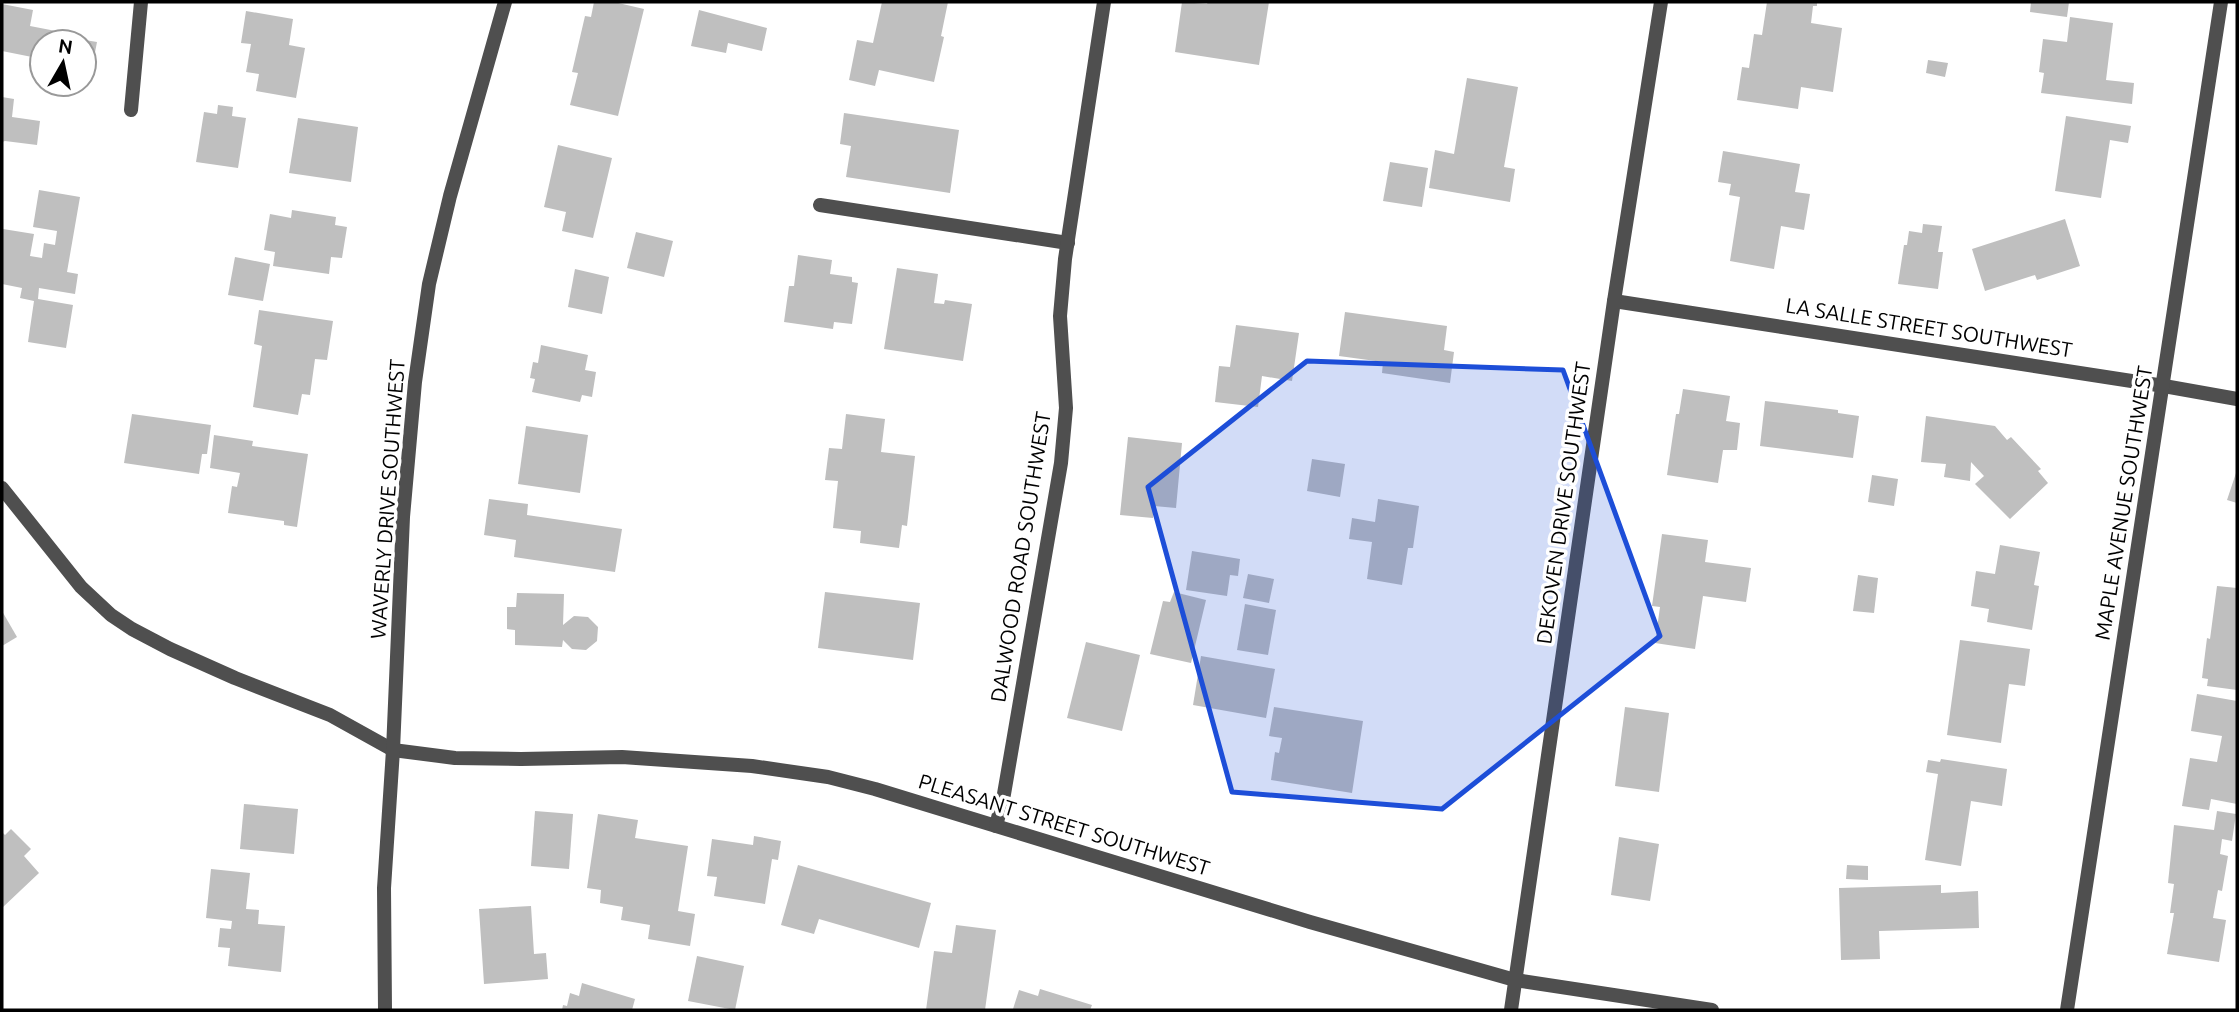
<svg xmlns="http://www.w3.org/2000/svg" width="2239" height="1012" font-family="Ubuntu,sans-serif">
<rect width="100%" height="100%" fill="#fff"/>
<g fill="#bfbfbf">
<path d="M594,2h20l30,7 -26,107 -48,-11 8,-32 -6,-1 13,-56 6,1z"/>
<path d="M882,2h66l-7,34 3,1 -10,45 -55,-12 -4,16 -26,-6 8,-40 16,3z"/>
<path d="M1182,2l25,2 1,-2h61l-10,63 -84,-13z"/>
<path d="M1767,2h50v4h-4l-2,17 31,5 -9,64 -32,-5 -3,22 -61,-9 5,-33 7,1 5,-34 8,1z"/>
<path d="M2031,2h38l-2,15 -37,-5z"/>
<path d="M2,4l31,6 -3,16 31,6v4l36,6 -5,26 -8,-1v-25h-42v17l-40,-8z"/>
<path d="M699,10l68,18 -5,23 -34,-8 -2,10 -35,-7z"/>
<path d="M246,11l47,8 -4,26 16,3 -9,50 -40,-7 3,-17 -13,-2 5,-28 -10,-1z"/>
<path d="M2070,17l43,6 -7,57 28,3 -2,21 -91,-11 3,-20 -5,-1 4,-33 24,3z"/>
<path d="M1928,60l20,3 -3,14 -19,-4z"/>
<path d="M1467,78l51,9 -14,80 11,2 -5,33 -81,-14 6,-38 19,4z"/>
<path d="M2,97l12,2 -2,18 28,4 -3,24 -32,-4 -3,1z"/>
<path d="M218,105l15,2 -1,9 14,2 -8,50 -42,-6 8,-50 13,2z"/>
<path d="M844,113l115,17 -9,63 -104,-16 5,-31 -11,-2z"/>
<path d="M2066,116l65,10 -3,17 -18,-3 -9,58 -46,-7z"/>
<path d="M298,118l60,9 -7,55 -62,-9z"/>
<path d="M558,145l54,13 -19,80 -31,-7 4,-19 -22,-5z"/>
<path d="M1723,151l77,13 -5,28 15,2 -6,36 -23,-4 -7,43 -44,-8 10,-64 -11,-2 2,-11 -13,-2z"/>
<path d="M1390,162l38,6 -6,39 -39,-6z"/>
<path d="M39,190l41,7 -13,75 11,2 -3,20 -36,-6 -1,11 35,6 -7,43 -38,-6 6,-41 -14,-3 2,-10 -20,-4 1,-55 31,5 -4,22 12,2 2,-15 11,2 2,-14 -24,-4z"/>
<path d="M292,210l44,7 -1,8 12,2 -5,31 -11,-1 -2,17 -56,-8 2,-14 -11,-2 6,-36 21,4z"/>
<path d="M2065,219l15,47 -43,14 -2,-5 -50,16 -13,-42z"/>
<path d="M1923,224l19,2 -4,26h5l-5,37 -40,-5 6,-39h3l2,-14 13,2z"/>
<path d="M636,232l37,9 -9,36 -37,-9z"/>
<path d="M798,255l34,5 -2,14 22,3v5l6,1 -6,41 -18,-2 -1,7 -49,-7 5,-36h5z"/>
<path d="M235,257l35,7 -7,37 -35,-6z"/>
<path d="M897,268l41,6 -4,29 10,1 1,-4 27,4 -9,57 -79,-12z"/>
<path d="M575,269l34,8 -7,37 -34,-7z"/>
<path d="M259,310l74,11 -6,39 -12,-1 -5,36 -8,-1 -4,21 -45,-8 9,-61 -8,-2z"/>
<path d="M1345,312l102,14 -3,24 10,2 -4,31 -68,-10 1,-11 -44,-6z"/>
<path d="M1236,325l63,8 -7,48 -30,-5 -4,31 -43,-5 4,-36 11,1z"/>
<path d="M541,345l47,10 -3,15 11,2 -4,25 -10,-2 -2,7 -48,-10 3,-13 -5,-1 3,-16 5,1z"/>
<path d="M1683,389l47,7 -4,25 14,2 -3,27h-14l-5,33 -51,-8 9,-61h3z"/>
<path d="M1765,401l73,9v3l21,3 -6,42 -93,-12z"/>
<path d="M132,414l79,11 -4,29h-5l-3,20 -75,-11z"/>
<path d="M846,414l39,5 -4,33 34,4 -8,70 -5,-1 -3,23 -39,-5 1,-12 -28,-3 5,-47 -13,-1 4,-32 13,1z"/>
<path d="M1926,416l69,10 12,14 4,-3 30,32 -3,2 10,12 -38,36 -35,-35 9,-8 -13,-14 -1,19 -26,-4 2,-13 -25,-2z"/>
<path d="M526,426l62,9 -8,58 -62,-9z"/>
<path d="M214,435l39,6 -1,5 56,8 -11,73 -13,-2v-4l-56,-8 4,-27 5,1 3,-14 -30,-5z"/>
<path d="M1128,437l54,6 -6,65 -22,-2 -1,12 -33,-3z"/>
<path d="M1312,459l33,5 -5,33 -33,-6z"/>
<path d="M2237,470v33l-10,-3z"/>
<path d="M1872,475l26,4 -4,27 -26,-4z"/>
<path d="M489,499l39,5 -1,11 95,14 -7,43 -101,-15 2,-17 -32,-5z"/>
<path d="M1378,499l41,7 -6,42h-5l-6,37 -35,-6 5,-37 -23,-3 3,-21 23,4z"/>
<path d="M1662,534l46,6 -3,22 46,6 -5,34 -43,-6 -8,53 -40,-6 5,-36 -8,-1z"/>
<path d="M2000,545l40,7 -6,33 5,1 -7,44 -45,-8 2,-13 -18,-3 5,-35 19,3z"/>
<path d="M1192,551l48,8 -2,17 -8,-1 -3,21 -41,-6z"/>
<path d="M1248,574l26,5 -5,24 -26,-5z"/>
<path d="M1858,575l20,3 -4,35 -21,-2z"/>
<path d="M2217,586l20,2v102l-30,-4 1,-7 -6,-1 5,-40 3,1z"/>
<path d="M825,592l95,11 -7,57 -95,-12z"/>
<path d="M1174,592l32,8 -15,63 -41,-9 13,-53 7,1z"/>
<path d="M517,593l47,1 -1,31 11,-9 14,1 10,10 -1,14 -11,9 -14,-1 -9,-9 -1,7 -47,-2v-15l-8,-1v-22h9z"/>
<path d="M1245,604l31,6 -8,45 -31,-5z"/>
<path d="M2,611l15,26 -15,9z"/>
<path d="M1960,640l70,9 -5,37 -16,-2 -8,59 -54,-8z"/>
<path d="M1086,642l54,13 -18,76 -55,-13z"/>
<path d="M1201,656l74,13 -9,49 -73,-13z"/>
<path d="M2197,694l40,7v103l-26,-5 -2,11 -27,-4 8,-48 27,4 5,-26 -31,-5z"/>
<path d="M1274,707l89,14 -11,72 -81,-13 4,-28 4,1 3,-15 -13,-2z"/>
<path d="M1625,707l44,6 -10,79 -44,-6z"/>
<path d="M1941,759l66,10 -5,37 -31,-5 -10,65 -36,-6 13,-86 -12,-2 2,-12 12,2z"/>
<path d="M244,804l54,5 -4,45 -54,-5z"/>
<path d="M535,811l38,3 -4,55 -38,-3z"/>
<path d="M2217,811l19,3 -4,27 -10,-2 -2,15 8,2 -6,35 -4,-1 -5,28 13,2 -7,42 -52,-8 7,-41h-4l4,-29 -6,-1 6,-58 40,5z"/>
<path d="M598,814l40,6 -3,18 53,8 -10,65 17,3 -5,32 -42,-7 2,-14 -29,-5 2,-13 -23,-4 1,-13 -14,-2z"/>
<path d="M11,829l20,20 -7,7 15,17 -37,35v-76l3,3z"/>
<path d="M754,836l27,5 -3,19 -6,-1 -7,45 -51,-8 3,-19 -10,-1 5,-37 41,6z"/>
<path d="M1619,837l40,7 -9,57 -39,-6z"/>
<path d="M798,865l133,38 -12,45 -100,-29 -5,15 -33,-9z"/>
<path d="M1847,865l21,1v14l-22,-1z"/>
<path d="M211,869l39,4 -4,36 13,1 -1,14 27,2 -4,46 -53,-6 2,-18 -12,-1 2,-19 11,1 1,-8 -26,-3z"/>
<path d="M1941,885v8l37,-2 1,37 -100,3 1,28 -39,1 -2,-72z"/>
<path d="M531,906l3,48 12,-1 2,26 -64,5 -5,-75z"/>
<path d="M956,925l40,5 -11,80h-59l8,-59 18,2z"/>
<path d="M697,956l47,10 -9,44 -47,-9z"/>
<path d="M582,983l53,16 -3,11h-70l1,-5 4,1 3,-13 9,3z"/>
<path d="M1040,989l52,16 -2,5 -77,-1 6,-19 19,6z"/>
</g>
<g fill="none" stroke-linecap="round" stroke-linejoin="round">
<g stroke="#4f4f4f" stroke-width="14">
<path d="M131,110l10,-108"/>
<path d="M820,205l248,38"/>
</g>
<g stroke="#4f4f4f" stroke-width="14">
<path d="M1614,301l550,85 73,13"/>
<path d="M2,488l79,99 30,28 21,14 38,20 65,29 95,37 63,35 62,8 66,1 101,-2 130,9 76,11 47,12 435,133 205,58 197,30"/>
<path d="M996,826l8,-32 57,-331 5,-55 -6,-92 5,-57 39,-257"/>
<path d="M385,1010l-1,-122 9,-138 10,-233 12,-135 14,-98 21,-88 55,-194"/>
<path d="M1511,1010l103,-709 47,-299"/>
<path d="M2067,1010l154,-1008"/>
</g>
</g>
<path fill="#1d4ed8" fill-opacity="0.2" stroke="#1d4ed8" stroke-width="5" stroke-linejoin="round" d="M1307,361l256,9 97,266 -218,173 -210,-17 -84,-305z"/>
<g text-anchor="middle" stroke-width="7" stroke-linejoin="round" paint-order="stroke">
<g font-size="21" fill="#000" stroke="#fff">
<text transform="translate(1929 328) rotate(9)" y="7">LA SALLE STREET SOUTHWEST</text>
<text transform="translate(388 499) rotate(-86)" y="7">WAVERLY DRIVE SOUTHWEST</text>
<text transform="translate(1564 503) rotate(-82)" y="7">DEKOVEN DRIVE SOUTHWEST</text>
<text transform="translate(2124 503) rotate(-81)" y="7">MAPLE AVENUE SOUTHWEST</text>
<text transform="translate(1021 557) rotate(-81)" y="7">DALWOOD ROAD SOUTHWEST</text>
<text transform="translate(1064 825) rotate(17)" y="7">PLEASANT STREET SOUTHWEST</text>
</g>
</g>
<rect width="2239" height="1012" fill="none" stroke="#000000" stroke-width="7"/>
<g transform="translate(63 63) rotate(9)"><circle r="33" fill="#ffffff" stroke="#999999" stroke-width="2"/>
<path d="M0-5L12 26L0 18L-12 26Z" fill="#000000"/>
<text y="-10" font-size="19" font-weight="bold" text-anchor="middle" fill="#000000">N</text>
</g>
</svg>
